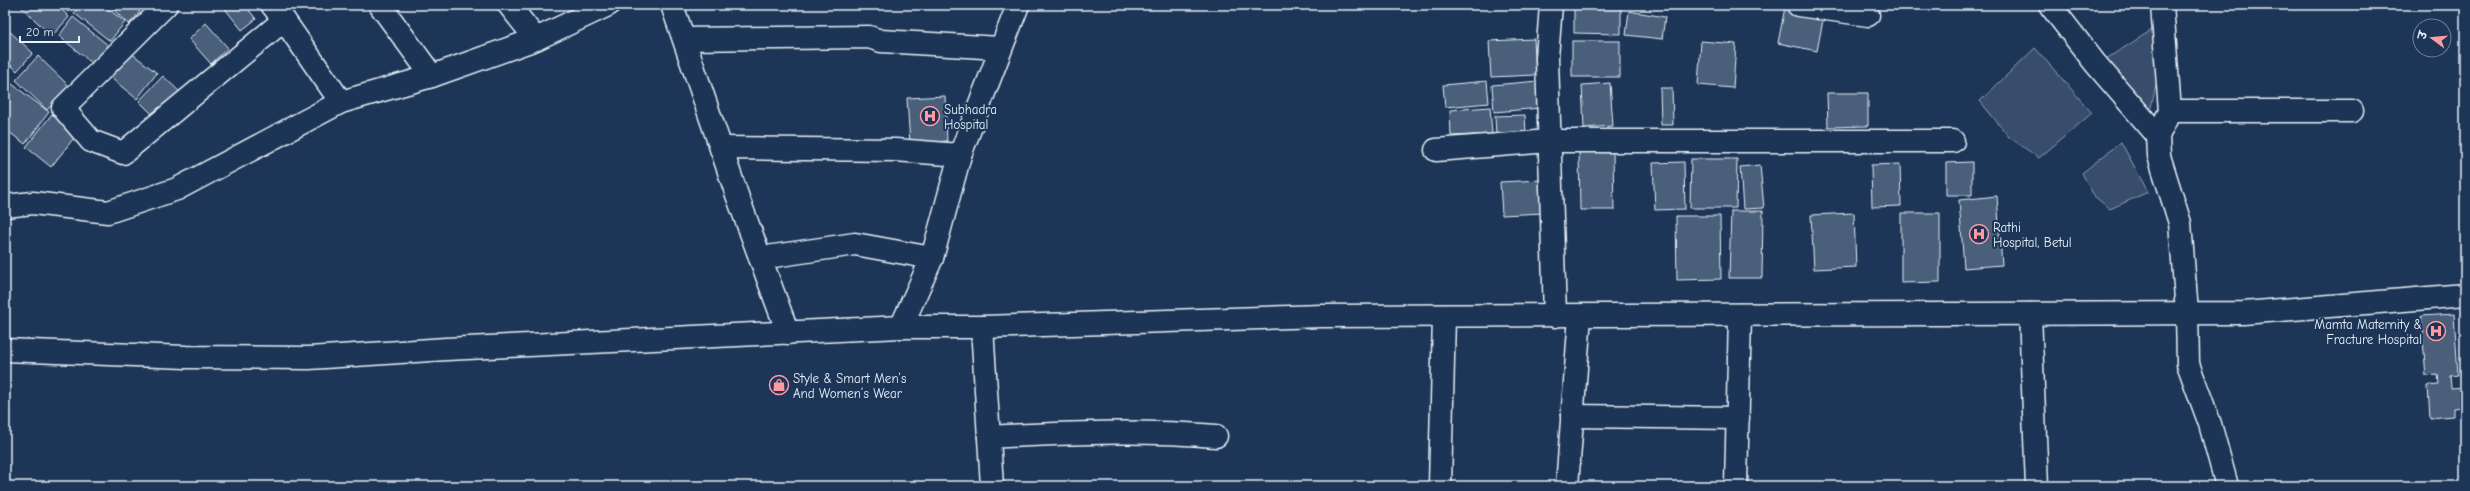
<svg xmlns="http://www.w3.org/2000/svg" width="2470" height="491" font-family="'Comic Neue','Playpen Sans Deva',sans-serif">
<rect width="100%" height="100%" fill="#1d3557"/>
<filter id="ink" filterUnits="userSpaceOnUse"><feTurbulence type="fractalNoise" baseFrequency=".025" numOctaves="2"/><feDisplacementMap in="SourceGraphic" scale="8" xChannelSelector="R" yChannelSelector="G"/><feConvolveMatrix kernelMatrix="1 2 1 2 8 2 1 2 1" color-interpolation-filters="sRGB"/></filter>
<g filter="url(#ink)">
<g fill="#374d6c" stroke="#909fb2">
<path d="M2155,28l4,45 -10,42 -43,-56z"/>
<path d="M2035,48l57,65 -53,45 -30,-21 -29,-36z"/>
<path d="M2121,142l27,50 -38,17 -16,-13 -12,-23z"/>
</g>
<g fill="#495e7a" stroke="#e8f1f8">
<path d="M19,5h38l12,12 -17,19z"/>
<path d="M60,5h15l-7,7z"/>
<path d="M80,5h23l22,17 -15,19 -36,-28z"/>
<path d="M108,5h24l8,7 -11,12z"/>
<path d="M222,5h23l11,14 -14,11z"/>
<path d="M1574,5h47v29l-47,-1z"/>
<path d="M1785,7l39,8 -7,36 -39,-8z"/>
<path d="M1629,11l36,6 -3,22 -36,-4z"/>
<path d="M73,17l36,29 -15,19 -35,-29z"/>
<path d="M206,23l22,25 -17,16 -22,-25z"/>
<path d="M5,27l28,26 -16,18 -12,-12z"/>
<path d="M1534,39l2,36 -45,2 -2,-36z"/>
<rect x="1572" y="41" width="48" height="36"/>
<path d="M1701,41l35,3 -3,44 -35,-3z"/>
<path d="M126,49l31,24 -20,26 -31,-25z"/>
<path d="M38,56l31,30 -22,24 -31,-30z"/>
<path d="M163,76l20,19 -25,25 -19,-19z"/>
<path d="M8,81l41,31 -24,32 -20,-15v-44z"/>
<path d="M1487,81l2,22 -44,4 -2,-22z"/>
<path d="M1539,81l2,27 -47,4 -2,-27z"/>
<path d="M1610,83l3,43 -29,2 -2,-43z"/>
<path d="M1660,88h12l1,37h-12z"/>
<path d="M1827,93h41v33l-40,1z"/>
<path d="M945,96l2,45 -37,3 -3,-46z"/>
<path d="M1490,107l2,27 -41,2 -1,-26z"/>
<path d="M52,114l25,20 -26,33 -25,-20z"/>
<path d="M1525,115l1,18 -30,2 -1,-19z"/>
<path d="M1579,151h34l1,59h-34z"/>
<path d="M1691,159h46l-1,49h-46z"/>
<path d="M1684,162l1,47 -30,1 -2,-47z"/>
<path d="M1972,162v33h-26v-32z"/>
<path d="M1900,164l1,42 -29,1 -1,-42z"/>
<path d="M1760,165l4,43 -21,1 -3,-42z"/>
<path d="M1542,180l2,33 -42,2 -2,-33z"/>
<path d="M1997,196l5,69 -38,3 -5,-68z"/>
<path d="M1731,211h32l-1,67h-33z"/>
<path d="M1854,213l2,54 -42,2 -3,-54z"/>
<path d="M1901,213h39v69l-39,1z"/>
<path d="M1676,216h44l1,63 -44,1z"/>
<path d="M2454,314l4,61 -8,1 1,12 14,-1v43l-3,-23 -9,1v8l-23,2 -2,-32 11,-1 -1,-10 -12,1 -5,-60z"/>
</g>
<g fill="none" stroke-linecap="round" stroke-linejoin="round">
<defs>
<g id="street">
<path d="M166,5l-103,103 28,33 32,12 161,-133 57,82"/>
<path d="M272,5l12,15"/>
<path d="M380,5l52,71 104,-37"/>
<path d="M509,5l27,34 72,-34"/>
<path d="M672,5l65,190 51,138"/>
<path d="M1551,5l-4,53 8,258"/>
<path d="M1798,5l70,10"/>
<path d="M2050,5l45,58 63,73"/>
<path d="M2162,5l8,106 -12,25 1,20 21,67 7,89 1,52 22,60 17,62"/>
<path d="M684,39l185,-2 12,4 119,7"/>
<path d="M2170,111h182"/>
<path d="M721,148l174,2 65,5"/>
<path d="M1436,150l113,-9h404"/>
<path d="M5,206l28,-3 75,9 69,-23 164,-87 91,-26"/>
<path d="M760,258l95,-14 77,14"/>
<path d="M2030,314l7,172"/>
<path d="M901,327l31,-69 28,-103 58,-150"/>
<path d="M982,327l10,159"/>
<path d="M1572,416l166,2"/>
<path d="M989,437c75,-4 151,-7 227,-1"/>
<path d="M1440,486l4,-170"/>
<path d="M1567,486l13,-170"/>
<path d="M1736,486l4,-171"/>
</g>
<path id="secondary" d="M5,350l181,7 123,1 137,-9 455,-22h81l340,-11 921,-3 222,-18"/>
</defs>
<use href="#street" stroke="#e8f1f8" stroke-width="25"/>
<use href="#secondary" stroke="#e8f1f8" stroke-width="25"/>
<use href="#street" stroke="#1d3557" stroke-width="22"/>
<use href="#secondary" stroke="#1d3557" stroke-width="22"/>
</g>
</g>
<defs>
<symbol id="hospital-ring" viewBox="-11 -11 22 22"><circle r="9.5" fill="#1d3557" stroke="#ff9aa2" stroke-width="1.5"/><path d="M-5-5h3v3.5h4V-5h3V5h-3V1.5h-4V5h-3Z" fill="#ff9aa2"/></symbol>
<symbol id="shop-ring" viewBox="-11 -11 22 22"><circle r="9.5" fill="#1d3557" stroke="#ff9aa2" stroke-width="1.5"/><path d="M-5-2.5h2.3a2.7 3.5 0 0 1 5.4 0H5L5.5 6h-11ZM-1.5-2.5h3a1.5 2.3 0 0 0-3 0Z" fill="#ff9aa2"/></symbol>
</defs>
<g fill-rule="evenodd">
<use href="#hospital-ring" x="919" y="105" width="22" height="22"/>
<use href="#hospital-ring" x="1968" y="223" width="22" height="22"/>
<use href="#hospital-ring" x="2425" y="320" width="22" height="22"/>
<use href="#shop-ring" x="768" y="374" width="22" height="22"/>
</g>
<g text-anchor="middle" stroke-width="4" stroke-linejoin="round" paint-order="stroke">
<g font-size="13" fill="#e8f1f8" stroke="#1d3557" text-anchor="start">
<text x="944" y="114">Subhadra<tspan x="944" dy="15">Hospital</tspan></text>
<text x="1993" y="232">Rathi<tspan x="1993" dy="15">Hospital, Betul</tspan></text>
<text x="2422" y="329" text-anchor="end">Mamta Maternity &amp;<tspan x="2422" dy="15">Fracture Hospital</tspan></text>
<text x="793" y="383">Style &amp; Smart Men’s<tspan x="793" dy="15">And Women’s Wear</tspan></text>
</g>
</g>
<rect width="2470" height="491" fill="none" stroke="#1d3557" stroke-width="20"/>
<rect x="10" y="10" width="2450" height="471" fill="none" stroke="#e8f1f8" stroke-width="1.5" filter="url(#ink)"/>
<g transform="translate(2432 38) rotate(286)"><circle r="19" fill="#1d3557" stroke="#6e8097"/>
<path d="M0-3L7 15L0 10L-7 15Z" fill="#ff9aa2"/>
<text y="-6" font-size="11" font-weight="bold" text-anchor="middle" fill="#e8f1f8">उ</text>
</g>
<path d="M20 36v6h59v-6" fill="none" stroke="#e8f1f8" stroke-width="2"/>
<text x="26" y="36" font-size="12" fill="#e8f1f8" stroke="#1d3557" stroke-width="3" paint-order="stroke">20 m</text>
</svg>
